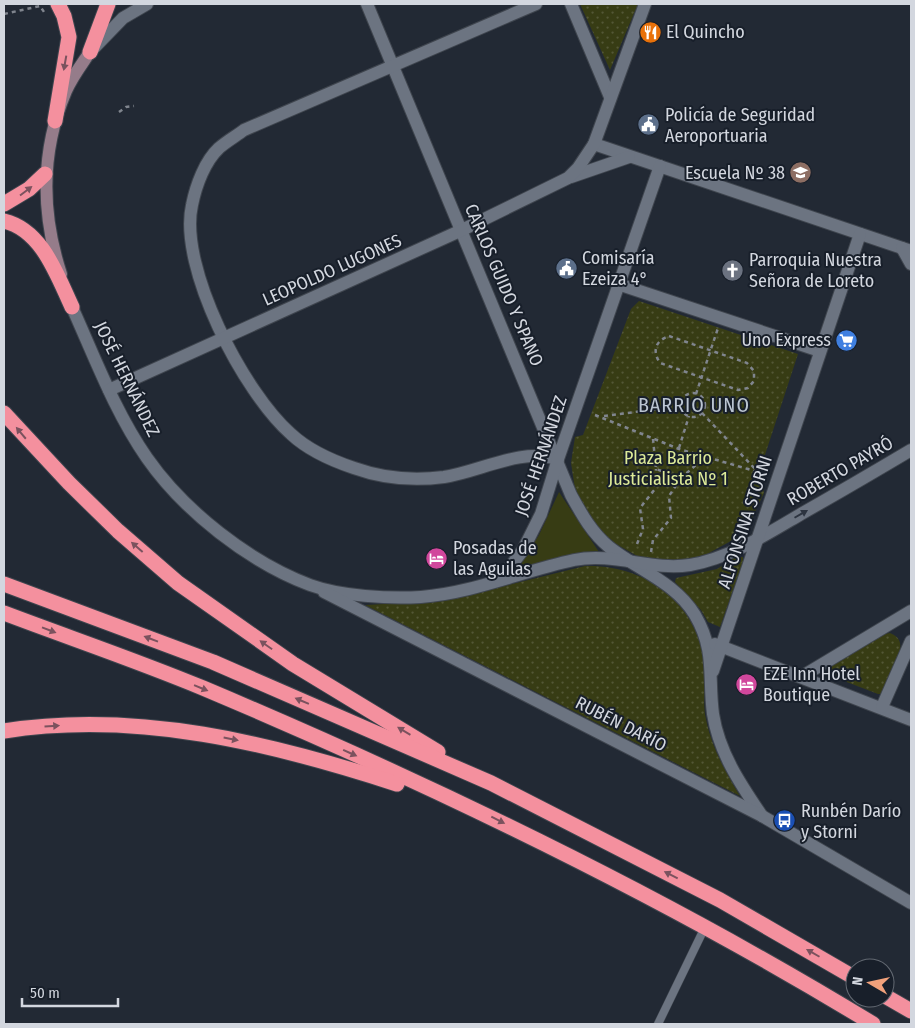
<svg xmlns="http://www.w3.org/2000/svg" width="915" height="1028" font-family="'Fira Sans Condensed',sans-serif">
<defs>
<pattern id="park-dots" width="8" height="8" patternUnits="userSpaceOnUse" patternTransform="scale(1.25)"><rect width="8" height="8" fill="#373c14"/><path d="M2 2h.1M6 6h.1" fill="none" stroke="#535736" stroke-width="1.8" stroke-linecap="round"/></pattern>
</defs>
<rect width="100%" height="100%" fill="#222934"/>
<path fill="#373c14" d="M559,492l40,60 -82,16 22,-33z"/>
<g fill="url(#park-dots)">
<path d="M580,4h58l-28,66z"/>
<path d="M639,301l159,53 -38,116 4,23 -12,25 -21,23 -24,13 -23,7h-18l-27,-4 -23,-13 -20,-17 -21,-38 -4,-26 4,-26 8,-2 48,-126z"/>
<path d="M736,557h7v5l-23,65 -12,-5 -7,-12 -26,-28 1,-4 41,-9z"/>
<path d="M585,566c63,-2 116,40 120,104 1,16 -3,33 1,49 5,27 20,54 34,77l-375,-191 78,-4z"/>
<path d="M890,633c9,4 11,8 10,17l-18,44h-4l-52,-20 3,-8 55,-32z"/>
</g>
<g fill="none" stroke-linecap="round" stroke-linejoin="round">
<defs>
<path id="lane" d="M658,1024l47,-97"/>
<g id="street">
<path d="M367,4l204,491c11,20 21,38 38,52 29,23 66,35 86,68 21,36 13,61 18,99 6,39 28,71 49,102"/>
<path d="M536,4l-292,126c-8,6 -17,11 -25,18 -14,13 -23,37 -27,57 -14,62 52,188 99,229 16,15 42,27 63,34 28,10 60,13 90,9 38,-6 75,-29 114,-18"/>
<path d="M571,4l39,93"/>
<path d="M92,50l31,-32 24,-14"/>
<path d="M594,144l317,107"/>
<path d="M571,177l58,-20"/>
<path d="M902,248l9,16"/>
<path d="M618,284l202,67"/>
<path d="M72,307c23,51 43,105 75,151 37,53 102,104 163,127 30,11 79,14 111,12 52,-4 102,-26 153,-37 40,-8 77,11 116,5 40,-7 77,-31 111,-51 37,-21 73,-42 110,-64"/>
<path d="M109,390l353,-160 106,-52 10,-10 16,-24 51,-140"/>
<path d="M500,580l23,-30 18,-36 17,-55 102,-293"/>
<path d="M324,592l438,224 149,87"/>
<path d="M715,644l196,76"/>
<path d="M713,671l147,-437"/>
<path d="M801,677l110,-66"/>
<path d="M882,707l29,-66"/>
</g>
<path id="secondary" d="M61,274c-20,-61 -20,-124 5,-183 6,-14 16,-27 24,-39"/>
<g id="highway">
<path d="M90,52l18,-48"/>
<path d="M55,121l14,-84 -5,-21 -6,-12"/>
<path d="M4,204l25,-15 16,-15"/>
<path d="M4,221c38,9 53,54 68,86"/>
<path d="M4,413l65,70 49,48 60,52 115,81 145,88"/>
<path d="M4,584l209,78 278,121 229,117 135,78"/>
<path d="M4,613c66,25 134,48 199,75 230,97 457,206 670,336"/>
<path d="M4,731c133,-21 267,12 393,53"/>
<path d="M885,996l26,15"/>
</g>
</defs>
<use href="#lane" stroke="#3f454e" stroke-width="9"/>
<use href="#street" stroke="#3f454e" stroke-width="14"/>
<use href="#secondary" stroke="#3f454e" stroke-width="14"/>
<use href="#highway" stroke="#3f454e" stroke-width="17"/>
<g stroke="#80858e" stroke-width="2.5" stroke-dasharray="4 4" stroke-linecap="butt">
<path d="M4,14l36,-8 4,6"/>
<path d="M119,112l7,-5 8,-1"/>
<path d="M669,336l78,27 7,8v10l-6,7 -10,2 -78,-27c-8,-12 -5,-22 9,-27z"/>
<circle cx="693" cy="405" r="12"/>
<path d="M696,394l22,-66"/>
<path d="M702,413l55,58"/>
<path d="M595,415l84,34 79,23"/>
<path d="M604,416l77,-10"/>
<path d="M653,439l3,30 25,9 24,-21"/>
<path d="M679,448l10,-32"/>
<path d="M637,544l6,-15 -3,-21 15,-19 1,-20"/>
<path d="M651,552l2,-12 18,-22 -2,-22 12,-18"/>
</g>
<use href="#lane" stroke="#6c7481" stroke-width="8"/>
<use href="#street" stroke="#6c7481" stroke-width="12"/>
<use href="#secondary" stroke="#957c8a" stroke-width="12"/>
<use href="#highway" stroke="#f4909e" stroke-width="15"/>
</g>
<defs><path id="oneway-solid" d="M-6-.8H1V-3.2L6.5 0L1 3.2V.8H-6Z" transform="scale(1.25)"/></defs>
<g fill="#7b525e">
<use href="#oneway-solid" transform="translate(65 63) rotate(100)"/>
<use href="#oneway-solid" transform="translate(26 191) rotate(-37)"/>
<use href="#oneway-solid" transform="translate(21 433) rotate(-130)"/>
<use href="#oneway-solid" transform="translate(137 547) rotate(-139)"/>
<use href="#oneway-solid" transform="translate(49 630) rotate(21)"/>
<use href="#oneway-solid" transform="translate(151 639) rotate(-159)"/>
<use href="#oneway-solid" transform="translate(266 645) rotate(-145)"/>
<use href="#oneway-solid" transform="translate(201 688) rotate(22)"/>
<use href="#oneway-solid" transform="translate(302 701) rotate(-157)"/>
<use href="#oneway-solid" transform="translate(52 726) rotate(-4)"/>
<use href="#oneway-solid" transform="translate(404 731) rotate(-149)"/>
<use href="#oneway-solid" transform="translate(231 739) rotate(11)"/>
<use href="#oneway-solid" transform="translate(350 753) rotate(24)"/>
<use href="#oneway-solid" transform="translate(498 820) rotate(27)"/>
<use href="#oneway-solid" transform="translate(671 875) rotate(-153)"/>
<use href="#oneway-solid" transform="translate(813 953) rotate(-150)"/>
</g>
<use fill="#2d3440" href="#oneway-solid" transform="translate(801 514) rotate(-30)"/>
<defs>
<symbol id="restaurant-disc" viewBox="-11 -11 22 22"><circle r="9.5" fill="#e8710a" stroke="#181f2a"/><path d="M-5-6h1v4h1v-4h1v4h1v-4h1v5L-1.5 .5V6h-2V.5L-5-1ZM5-6V6H3V1.5H1.5Q1.5-4 5-6Z" fill="#fff"/></symbol>
<symbol id="civic-disc" viewBox="-11 -11 22 22"><circle r="9.5" fill="#5c6f8a" stroke="#181f2a"/><path d="M-.6-6.5H3V-4.5H.6V-3L4-1V1h2V6H-6V1h2V-1L-.6-3ZM-1.2 2.5V6h2.4V2.5Z" fill="#fff"/></symbol>
<symbol id="school-disc" viewBox="-11 -11 22 22"><circle r="9.5" fill="#8d6e63" stroke="#181f2a"/><path d="M0-5L7-2L0 1L-7-2ZM-4 1L0 2.5L4 1V4Q0 6-4 4Z" fill="#fff"/></symbol>
<symbol id="church-disc" viewBox="-11 -11 22 22"><circle r="9.5" fill="#6b7280" stroke="#181f2a"/><path d="M-1.2-6h2.4v3.5h3.3v2.4h-3.3V6h-2.4V-.1h-3.3v-2.4h3.3Z" fill="#fff"/></symbol>
<symbol id="supermarket-disc" viewBox="-11 -11 22 22"><circle r="9.5" fill="#3f7fe0" stroke="#181f2a"/><path d="M-6-5.5h2.5l.6 2H6L4.5 2H-2.5L-4.4-4H-6ZM-1.5 3.2a1.3 1.3 0 1 0 .1 0ZM3 3.2a1.3 1.3 0 1 0 .1 0Z" fill="#fff"/></symbol>
<symbol id="hotel-disc" viewBox="-11 -11 22 22"><circle r="9.5" fill="#d1479c" stroke="#181f2a"/><path d="M-6-4.5h1.5V1H6V5H4.5V3h-9V5H-6ZM-4 0a1.8 1.8 0 1 1 3.6 0ZM.5 0V-2.5h3Q6-2.5 6 0Z" fill="#fff"/></symbol>
<symbol id="bus-disc" viewBox="-11 -11 22 22"><circle r="9.5" fill="#1a4fb4" stroke="#181f2a"/><path d="M-5-6H5V4H4V6H2V4H-2V6H-4V4H-5ZM-3.5-4V0h7V-4ZM-3.5 1.2v1.5H-2V1.2ZM2 1.2v1.5H3.5V1.2Z" fill="#fff"/></symbol>
</defs>
<g fill-rule="evenodd">
<use href="#restaurant-disc" x="638" y="20" width="25" height="25"/>
<use href="#civic-disc" x="636" y="112" width="25" height="25"/>
<use href="#school-disc" x="788" y="160" width="25" height="25"/>
<use href="#civic-disc" x="554" y="256" width="25" height="25"/>
<use href="#church-disc" x="720" y="258" width="25" height="25"/>
<use href="#supermarket-disc" x="834" y="328" width="25" height="25"/>
<use href="#hotel-disc" x="424" y="546" width="25" height="25"/>
<use href="#hotel-disc" x="734" y="672" width="25" height="25"/>
<use href="#bus-disc" x="772" y="808" width="25" height="25"/>
</g>
<g text-anchor="middle" stroke-width="4" stroke-linejoin="round" paint-order="stroke">
<g font-size="18" fill="#d3d7df" stroke="#181f2a" text-anchor="start">
<text x="666" y="38">El Quincho</text>
<text x="665" y="121">Policía de Seguridad<tspan x="665" dy="21">Aeroportuaria</tspan></text>
<text x="785" y="179" text-anchor="end">Escuela Nº 38</text>
<text x="582" y="264">Comisaría<tspan x="582" dy="21">Ezeiza 4°</tspan></text>
<text x="749" y="266">Parroquia Nuestra<tspan x="749" dy="21">Señora de Loreto</tspan></text>
<text x="831" y="346" text-anchor="end">Uno Express</text>
<text x="453" y="554">Posadas de<tspan x="453" dy="21">las Aguilas</tspan></text>
<text x="763" y="680">EZE Inn Hotel<tspan x="763" dy="21">Boutique</tspan></text>
<text x="801" y="817">Runbén Darío<tspan x="801" dy="21">y Storni</tspan></text>
</g>
<g font-size="18" fill="#d3d7df" stroke="#181f2a">
<text transform="translate(332 270) rotate(-24)" y="6">LEOPOLDO LUGONES</text>
<text transform="translate(504 285) rotate(67)" y="6">CARLOS GUIDO Y SPANO</text>
<text transform="translate(127 379) rotate(64)" y="6">JOSÉ HERNÁNDEZ</text>
<text transform="translate(541 456) rotate(-71)" y="6">JOSÉ HERNÁNDEZ</text>
<text transform="translate(840 471) rotate(-30)" y="6">ROBERTO PAYRÓ</text>
<text transform="translate(745 522) rotate(-72)" y="6">ALFONSINA STORNI</text>
<text transform="translate(621 724) rotate(27)" y="6">RUBÉN DARÍO</text>
</g>
<g font-size="18" fill="#ddea98" stroke="#181f2a">
<text x="668" y="464">Plaza Barrio<tspan x="668" dy="21">Justicialista Nº 1</tspan></text>
</g>
<g font-size="20" letter-spacing="1" fill="#bbc5d2" stroke="#181f2a">
<text x="694" y="412">BARRIO UNO</text>
</g>
</g>
<rect width="915" height="1028" fill="none" stroke="#d3d7df" stroke-width="10"/>
<g transform="translate(870 983) rotate(279)"><circle r="24" fill="#181f2a" stroke="#636972"/>
<path d="M0-4L9 19L0 12L-9 19Z" fill="#f1a17b"/>
<text y="-8" font-size="14" font-weight="bold" text-anchor="middle" fill="#d3d7df">N</text>
</g>
<path d="M22 998v8h96v-8" fill="none" stroke="#d3d7df" stroke-width="2.5"/>
<text x="30" y="998" font-size="15" fill="#d3d7df" stroke="#181f2a" stroke-width="4" paint-order="stroke">50 m</text>
</svg>
